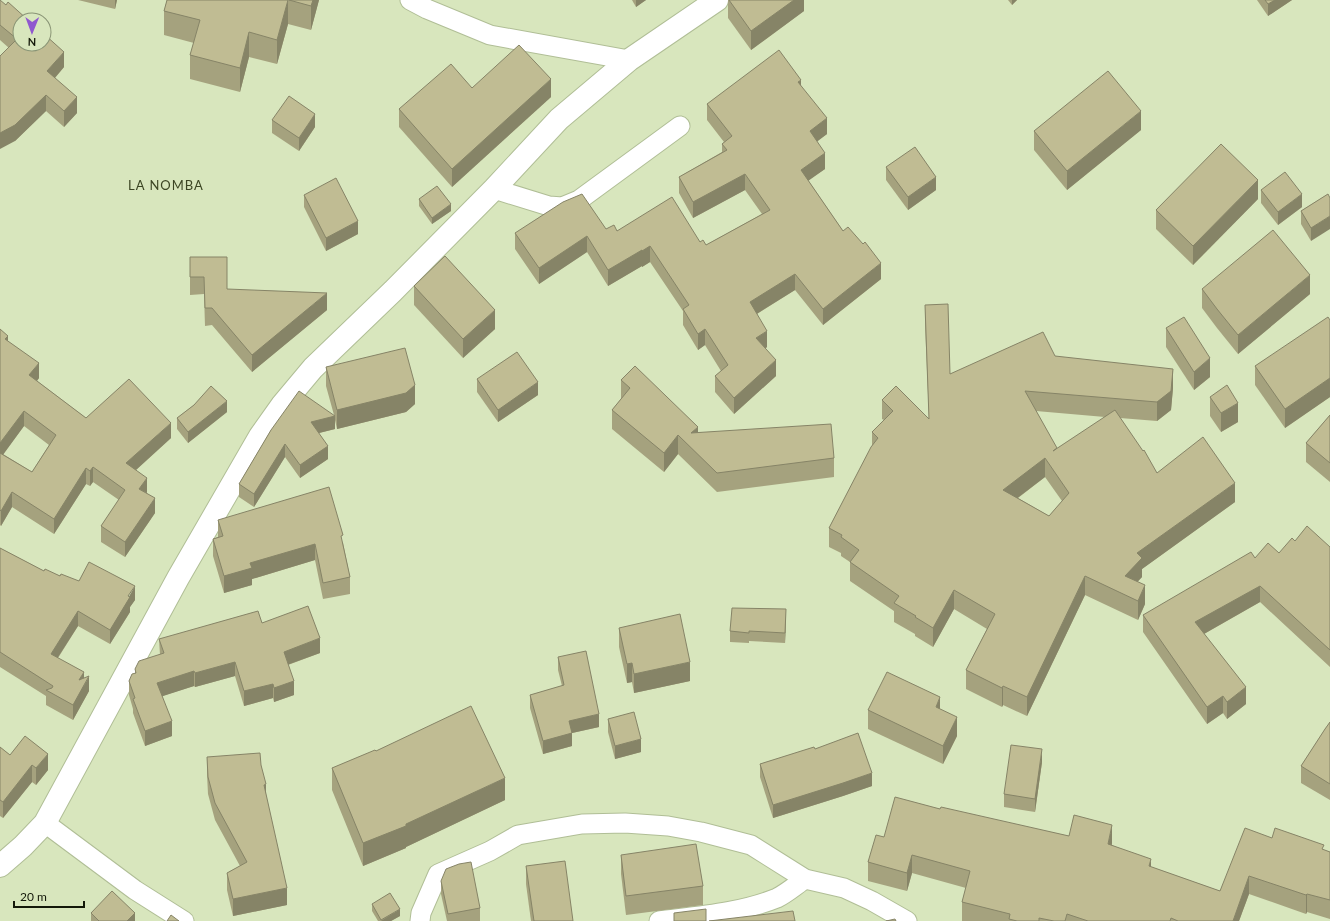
<svg xmlns="http://www.w3.org/2000/svg" width="1330" height="921" font-family="Lato,sans-serif">
<rect width="100%" height="100%" fill="#d8e6bd"/>
<g fill="none" stroke-linecap="round" stroke-linejoin="round">
<defs>
<g id="minor">
<path d="M410,0l17,9 63,26 139,25"/>
<path d="M494,189l55,17 13,1 17,-7 101,-74"/>
<path d="M45,823l90,67 49,31"/>
<path d="M420,921l1,-8 17,-39 52,-23 28,-16 64,-11 43,-1 43,3 33,6 50,13 54,34 39,9 28,13 35,20"/>
<path d="M659,921c39,-5 81,-8 118,-23 10,-5 19,-13 28,-19"/>
</g>
<path id="tertiary" d="M0,866l23,-20 22,-23 133,-245 82,-142 22,-31 31,-37 80,-77 101,-102 65,-70 70,-59 88,-60"/>
</defs>
<use href="#minor" stroke="#b0be96" stroke-width="21"/>
<use href="#tertiary" stroke="#b0be96" stroke-width="24"/>
<use href="#minor" stroke="#fff" stroke-width="19"/>
<use href="#tertiary" stroke="#fff" stroke-width="22"/>
</g>
<g fill="#a5a27e" fill-rule="evenodd">
<path d="M0,0l64,67 -9,11 22,35 -13,14 -18,-16 -31,30 -6,-93 -9,-8z"/>
<path d="M78,0h39l-2,9z"/>
<path d="M167,0h152l-8,30 -23,-6 -11,40 -28,-7 -9,35 -50,-13v-24l4,-12 -30,-8v-24z"/>
<path d="M632,0h14l-10,7z"/>
<path d="M728,0h76v11l-53,39 -23,-32z"/>
<path d="M1008,0h9l-5,5z"/>
<path d="M1257,0h35l-24,16z"/>
<path d="M801,86l26,48 -10,7 8,28 -17,11 35,51 38,48 -58,46 -28,-35 -38,24 10,33 -2,2 11,27 -42,38 -19,-22v-16l6,-5 -16,-26 -7,5 -15,-25v-14l-33,-49 -8,5v-1l-34,20 -21,-34 -48,32 -24,-35v-16l91,-4 94,13 6,3 56,-31 -17,-24 -52,28 -14,-25v-16l43,-25v-8l2,-2 -17,-22v-16z"/>
<path d="M472,88l79,9 -99,90 -53,-60v-18z"/>
<path d="M272,120l43,7 -16,24 -27,-18z"/>
<path d="M1141,130l-74,60 -33,-40v-19z"/>
<path d="M886,167l50,23 -28,20 -22,-30z"/>
<path d="M1261,190l41,17 -24,18 -17,-22z"/>
<path d="M1328,194l-17,47 -10,-17v-13z"/>
<path d="M304,195l54,39 -32,17 -22,-44z"/>
<path d="M419,199l32,12 -19,13 -13,-18z"/>
<path d="M1258,199l-65,66 -37,-36v-19z"/>
<path d="M190,257l37,32 100,21 -75,62 -40,-47 -7,1 -1,-32 -14,1z"/>
<path d="M414,286l81,43 -32,29 -49,-53z"/>
<path d="M1202,289l108,5 -72,60 -21,-26 -15,-20z"/>
<path d="M925,305l25,69 105,-18 118,32 -2,22 -14,11 -37,-3 37,55 78,29 -93,67v8l-4,4 7,23 -7,16 -53,-25 -58,121 -24,-11 -1,2 -36,-18v-19l21,-41 -33,-20 -21,38 -18,-11v-2l-21,-12v-11l-44,-30v-19l-9,-6v-3l-12,-6v-19l43,-82v-14l12,-12 -2,-1v-19l47,18 -4,-94zM1036,411l69,6 -48,32zM1045,477l17,24 -13,15 -31,-18z"/>
<path d="M1330,320v77l-45,31 -30,-43v-19z"/>
<path d="M1166,328l44,49 -16,13 -28,-43z"/>
<path d="M0,329l8,12 31,37 -2,3 49,37 85,20 -35,32 11,23 8,20 -30,44 -24,-15v-16l18,-26 -26,-18 -3,4 -4,-2 -32,50 -42,-27 -11,19 -1,-1zM24,426l25,19 -17,27 -29,-18z"/>
<path d="M326,367l89,37 -9,8 -69,17 -2,-9v9l-16,4 9,26 -28,19 -15,-21 -31,50 -15,-10v-13l32,-54 63,-15 -8,-29z"/>
<path d="M477,379l61,16 -40,27 -21,-30z"/>
<path d="M621,380l77,52 136,26v19l-117,15 -39,-38 -14,18 -52,-43v-19l9,-11z"/>
<path d="M1210,397l28,25 -17,10 -11,-16z"/>
<path d="M194,405l33,7 -39,31 -11,-14v-11z"/>
<path d="M1330,415v67l-24,-20v-19z"/>
<path d="M218,520l125,23 7,34v17l-27,5 -8,-39 -63,19v6l-28,8 -11,-37v-17l5,-2z"/>
<path d="M1295,541l35,6v120l-70,-65 -56,32 42,70 -19,15 -4,-6 -16,11 -64,-92v-17l112,-57 24,-5z"/>
<path d="M0,548l44,23 35,10 56,19 -5,7v5l-20,32 -32,-18 -20,32 26,20 5,13 -16,29 -27,-15v-9l-46,-29z"/>
<path d="M786,620l-1,23 -36,-2v2l-19,-1v-11z"/>
<path d="M262,623l58,30 -32,12 6,30 -20,7 -1,-4 -29,8 -9,-30 -40,11 -1,-1 -32,10 10,40 -27,10 -12,-33v-4l-4,-14v-14l6,-8v-4l25,-14 -1,-16z"/>
<path d="M619,628l71,53 -56,12 -2,-11 -5,1 -8,-36z"/>
<path d="M558,657l41,70 -27,6v13l-29,8 -13,-46v-13l32,-9 -4,-16z"/>
<path d="M940,709l17,27 -14,28 -75,-35v-19z"/>
<path d="M608,719l33,33 -26,7 -7,-27z"/>
<path d="M1330,722v78l-29,-17v-17z"/>
<path d="M0,747l10,8 38,15 -12,15 -4,-3 -29,36 -3,-2z"/>
<path d="M815,749l57,37 -29,10 -70,22 -13,-41v-13z"/>
<path d="M376,751l129,49 -99,47v1l-43,18 -31,-76v-22z"/>
<path d="M207,757l54,8 5,31 21,109 -54,11 -6,-26v-17l13,-7 -25,-46 -7,-26 -1,-20z"/>
<path d="M1042,762l-7,50 -31,-5v-13z"/>
<path d="M940,809l129,27 43,7v2l39,22 69,24 52,-53 52,12 6,2v67l-23,-7 -1,2 -57,-20 -10,27h-277v-19l4,-14 -54,-15 -5,18 -39,-10v-19l16,-25z"/>
<path d="M621,855l82,31v19l-77,10 -5,-41z"/>
<path d="M526,866l47,55h-42l-5,-37z"/>
<path d="M441,881l39,27v13h-33l-6,-27z"/>
<path d="M372,904l28,12 -9,5h-13l-6,-10z"/>
<path d="M91,913l44,8h-44z"/>
</g>
<g fill="#868467">
<path d="M115,0h2l-2,9z"/>
<path d="M288,0v24l-11,40v-24z"/>
<path d="M313,0h6l-8,30v-24z"/>
<path d="M636,0h10l-10,7z"/>
<path d="M794,0h10v11l-53,39v-19z"/>
<path d="M1012,0h5l-5,5z"/>
<path d="M1275,0h17l-24,16v-12z"/>
<path d="M249,32v25l-9,35v-24z"/>
<path d="M64,52v15l-17,20v-16z"/>
<path d="M551,79v18l-99,90v-18z"/>
<path d="M801,80v16l-3,-14z"/>
<path d="M46,95v16l-31,30 -15,8v-16z"/>
<path d="M77,97v16l-13,14v-16z"/>
<path d="M1141,111v19l-74,60v-19z"/>
<path d="M315,114v13l-16,24v-13z"/>
<path d="M827,118v16l-17,13v-16z"/>
<path d="M825,153v16l-24,17v-16z"/>
<path d="M745,174v16l-52,28v-16z"/>
<path d="M936,177v13l-28,20v-13z"/>
<path d="M1258,180v19l-65,66v-19z"/>
<path d="M1302,194v13l-24,18v-13z"/>
<path d="M451,204v7l-19,13v-6z"/>
<path d="M1330,216v13l-19,12v-13z"/>
<path d="M358,221v13l-32,17v-13z"/>
<path d="M587,236v16l-48,32v-16z"/>
<path d="M650,246v16l-8,5v-16z"/>
<path d="M642,250v16l-34,20v-16z"/>
<path d="M881,263v16l-58,46v-16z"/>
<path d="M795,274v16l-45,28v-16z"/>
<path d="M1310,275v19l-72,60v-19z"/>
<path d="M327,293v17l-75,62v-17z"/>
<path d="M495,310v19l-32,29v-19z"/>
<path d="M705,329v16l-7,5v-16z"/>
<path d="M767,331v16l-11,7v-16z"/>
<path d="M8,336v15l-3,-12z"/>
<path d="M1210,358v19l-16,13v-18z"/>
<path d="M776,360v16l-42,38v-16z"/>
<path d="M39,363v15l-10,13v-16z"/>
<path d="M1173,369v19l-2,22 -14,11v-19z"/>
<path d="M1330,378v19l-45,31v-19z"/>
<path d="M538,382v13l-40,27v-12z"/>
<path d="M415,385v19l-9,8 -69,17v-19z"/>
<path d="M227,401v11l-39,31v-11z"/>
<path d="M1238,403v19l-17,10v-19z"/>
<path d="M24,411v15l-24,33v-16z"/>
<path d="M335,416v13l-24,6v-13z"/>
<path d="M171,423v15l-45,41v-16z"/>
<path d="M698,427v19l-7,-13z"/>
<path d="M678,435v19l-14,18v-19z"/>
<path d="M285,444v13l-31,50v-13z"/>
<path d="M328,446v13l-28,19v-13z"/>
<path d="M1045,458v19l-42,32v-19z"/>
<path d="M93,467v15l-3,4v-15z"/>
<path d="M86,468v16l-32,50v-15z"/>
<path d="M147,478v15l-8,-4z"/>
<path d="M1235,483v19l-93,67v8l-17,18v-19l12,-23z"/>
<path d="M12,492v15l-11,19v-15z"/>
<path d="M155,498v15l-30,44v-15z"/>
<path d="M315,544v16l-63,19v6l-28,8v-17l26,-13z"/>
<path d="M1085,576v19l-58,121v-19z"/>
<path d="M1145,585v19l-7,16v-19z"/>
<path d="M135,586v14l-5,7v5l-20,32v-14z"/>
<path d="M1260,586v16l-65,37v-17z"/>
<path d="M954,590v19l-21,38v-19z"/>
<path d="M786,609v11l-1,23v-10z"/>
<path d="M78,611v15l-27,42v-14z"/>
<path d="M320,638v15l-36,13v-14z"/>
<path d="M235,662v14l-40,11v-14z"/>
<path d="M690,662v19l-56,12v-19z"/>
<path d="M632,663v19l-5,1v-19z"/>
<path d="M194,671v15l-37,12v-15z"/>
<path d="M84,672v14l5,-10v15l-16,29v-15l6,-25z"/>
<path d="M294,681v14l-20,7v-14z"/>
<path d="M273,684v14l-29,8v-15z"/>
<path d="M1003,686v19l-1,2v-19z"/>
<path d="M1246,687v17l-19,15v-17z"/>
<path d="M1223,696v17l-16,11v-17z"/>
<path d="M940,697v19l-4,-9z"/>
<path d="M599,714v13l-27,6v13l-29,8v-13l26,-20z"/>
<path d="M957,717v19l-14,28v-18z"/>
<path d="M172,721v15l-27,10v-15z"/>
<path d="M641,739v13l-26,7v-13z"/>
<path d="M1042,749v13l-7,50v-13z"/>
<path d="M48,754v16l-12,15v-17z"/>
<path d="M32,765v17l-29,36v-16z"/>
<path d="M872,773v13l-29,10 -70,22v-13z"/>
<path d="M505,778v22l-99,47v1l-43,18v-23l43,-19z"/>
<path d="M266,784v17l-2,-16z"/>
<path d="M1112,825v18l-4,19v-18z"/>
<path d="M912,855v18l-5,18v-18z"/>
<path d="M1151,859v18l-2,-11z"/>
<path d="M1249,876v18l-10,27h-6z"/>
<path d="M287,888v17l-54,11v-17z"/>
<path d="M1307,894v18l-1,2v-19z"/>
<path d="M400,909v7l-9,5h-10z"/>
<path d="M135,913v8h-8z"/>
</g>
<g fill="#c0bc93" stroke="#868467" fill-rule="evenodd">
<path d="M0,0l6,5 2,-3 20,18h-8v24h24v-10l20,18 -17,19 30,26 -13,14 -18,-16 -31,30 -15,8v-77l17,-17 -17,-14z"/>
<path d="M167,0h121l-11,40 -28,-8 -9,36 -50,-13 10,-35 -36,-9z"/>
<path d="M289,0h24l-2,6z"/>
<path d="M729,0h65l-43,31z"/>
<path d="M1265,0h10l-7,4z"/>
<path d="M519,45l32,34 -99,90 -53,-60 52,-45 21,24z"/>
<path d="M779,50l22,30 -3,2 29,36 -17,13 15,22 -24,17 42,61 5,-4 15,17 2,-2 16,21 -58,46 -28,-35 -45,28 17,29 -11,7 20,22 -42,38 -19,-22 13,-11 -23,-36 -7,5 -15,-25 6,-4 -39,-59 -8,5v-1l-34,20 -21,-34 -48,32 -24,-35 48,-31 19,-8 24,35 8,-4 3,6 55,-34 28,45 3,-2 3,5 64,-35 -25,-36 -52,28 -14,-25 48,-27 -5,-6 10,-8 -25,-32z"/>
<path d="M1108,71l33,40 -74,60 -33,-40z"/>
<path d="M289,96l26,18 -16,24 -27,-18z"/>
<path d="M1221,144l37,36 -65,66 -37,-36z"/>
<path d="M915,147l21,30 -28,20 -22,-30z"/>
<path d="M1285,172l17,22 -24,18 -17,-22z"/>
<path d="M336,178l22,43 -32,17 -22,-43z"/>
<path d="M437,186l14,18 -19,14 -13,-19z"/>
<path d="M1328,194l2,4v18l-19,12 -10,-17z"/>
<path d="M1273,230l37,45 -72,60 -21,-26 -15,-20z"/>
<path d="M445,256l50,54 -32,29 -49,-53z"/>
<path d="M190,257h37v32l100,4 -75,62 -40,-47h-7l-1,-31h-14z"/>
<path d="M948,304l2,70 93,-42 12,24 118,13 -2,22 -14,11 -132,-11 32,57 -4,3 62,-41 28,41 1,-1 13,23 46,-36 32,46 -98,70 5,5 -17,18 20,9 -7,16 -53,-25 -58,121 -24,-11 -1,2 -36,-18 29,-56 -41,-24 -21,38 -18,-11 1,-1 -22,-13 5,-7 -49,-34 9,-12 -18,-13 1,-2 -13,-7 42,-81 7,-9 -6,-6 21,-21 -11,-11 14,-14 33,33 -4,-114zM1045,458l24,35 -20,23 -46,-26z"/>
<path d="M1184,317l26,41 -16,14 -28,-44z"/>
<path d="M1328,317l2,3v58l-45,31 -30,-43z"/>
<path d="M0,329l8,7 -3,3 34,24 -10,12 57,43 43,-39 42,44 -45,40 21,15 -8,11 16,9 -30,44 -24,-16 24,-36 -32,-23 -3,4 -4,-3 -32,51 -42,-27 -11,19 -1,-1v-57l32,19 24,-37 -32,-24 -24,32z"/>
<path d="M405,348l10,37 -9,8 -69,17 -11,-43z"/>
<path d="M517,352l21,30 -40,28 -21,-31z"/>
<path d="M635,366l63,61 -7,6 140,-9 3,34 -117,15 -39,-38 -14,18 -52,-43 18,-22 -9,-8z"/>
<path d="M1227,385l11,18 -17,10 -11,-16z"/>
<path d="M211,386l16,15 -39,31 -11,-14 17,-13z"/>
<path d="M299,391l36,25 -24,6 17,24 -28,19 -15,-21 -31,50 -15,-10 32,-54z"/>
<path d="M1330,415v48l-24,-20z"/>
<path d="M329,487l14,48 -2,1 9,41 -27,6 -8,-39 -65,19 2,5 -28,8 -11,-37 10,-3 -5,-16z"/>
<path d="M1307,526l23,21v103l-70,-64 -65,36 51,65 -19,15 -4,-6 -16,11 -64,-92 108,-63 4,6 13,-15 11,10 13,-15 3,3z"/>
<path d="M0,548l44,23 1,-2 15,7 1,-2 18,7 10,-19 46,24 -7,10 2,1 -20,33 -32,-19 -27,43 33,18 -5,8 10,-4 -16,29 -27,-15 6,-2 1,-2 -53,-34z"/>
<path d="M308,606l12,32 -36,14 10,29 -20,7 -1,-4 -29,7 -9,-29 -40,11 -1,-2 -37,12 15,38 -27,10 -12,-32 2,-1 -6,-17 3,-7 4,-1 -1,-4 4,-8 25,-8 -5,-14 99,-28 4,12z"/>
<path d="M732,608l54,1 -1,24 -36,-2v2l-19,-2z"/>
<path d="M680,614l10,48 -56,12 -2,-11 -5,1 -8,-36z"/>
<path d="M586,651l13,63 -30,7 3,12 -29,8 -13,-46 34,-10 -6,-28z"/>
<path d="M887,672l53,25 -4,10 21,10 -14,29 -75,-36z"/>
<path d="M471,706l34,72 -99,46v2l-43,17 -31,-75 43,-18 1,1z"/>
<path d="M634,712l7,27 -26,7 -7,-27z"/>
<path d="M1330,722v62l-29,-18 24,-37z"/>
<path d="M858,733l14,40 -29,10 -70,22 -13,-41 54,-17 1,2z"/>
<path d="M25,736l23,18 -12,14 -4,-3 -29,37 -3,-2v-53l10,8z"/>
<path d="M1011,745l31,4 -7,50 -31,-5z"/>
<path d="M260,753l1,12 5,19 -2,1 23,103 -54,11 -6,-26 20,-11 -32,-59 -7,-26 -1,-20z"/>
<path d="M895,797l45,12 1,-2 128,29 5,-21 38,10 -4,19 43,15 -2,7 71,25 25,-63 27,10 3,-10 49,17 -2,4 8,3v48l-23,-6 -1,1 -57,-19 -16,45h-55l-7,-3 -1,3h-82l-21,-7 -2,7h-11l-15,-3v3h-22l-8,-2 1,-5 -48,-12 8,-31 -58,-16 -5,18 -39,-11 8,-27 8,2z"/>
<path d="M696,844l7,42 -77,10 -5,-41z"/>
<path d="M565,861l8,60h-39l-8,-55z"/>
<path d="M471,862l9,46 -32,6 -7,-33 5,-12 13,-5z"/>
<path d="M112,891l23,22 -8,8h-28l-8,-8z"/>
<path d="M390,893l10,16 -19,11 -9,-16z"/>
<path d="M706,909v12h-32v-8z"/>
<path d="M793,911l2,10h-86z"/>
<path d="M171,915l8,6h-12z"/>
<path d="M895,919l1,2h-10z"/>
</g>
<g text-anchor="middle" stroke-width="4" stroke-linejoin="round" paint-order="stroke">
<g font-size="13" letter-spacing="1" fill="#3b4523" stroke="#d8e6bd">
<text x="166" y="190">LA NOMBA</text>
</g>
</g>
<g transform="translate(32 32) rotate(181)"><circle r="19" fill="#d8e6bd" stroke="#899475"/>
<path d="M0-3L7 15L0 10L-7 15Z" fill="#9057cf"/>
<text y="-6" font-size="11" font-weight="bold" text-anchor="middle" fill="#131809">N</text>
</g>
<path d="M14 901v6h70v-6" fill="none" stroke="#131809" stroke-width="2"/>
<text x="20" y="901" font-size="12" fill="#131809" stroke="#d8e6bd" stroke-width="3" paint-order="stroke">20 m</text>
</svg>
